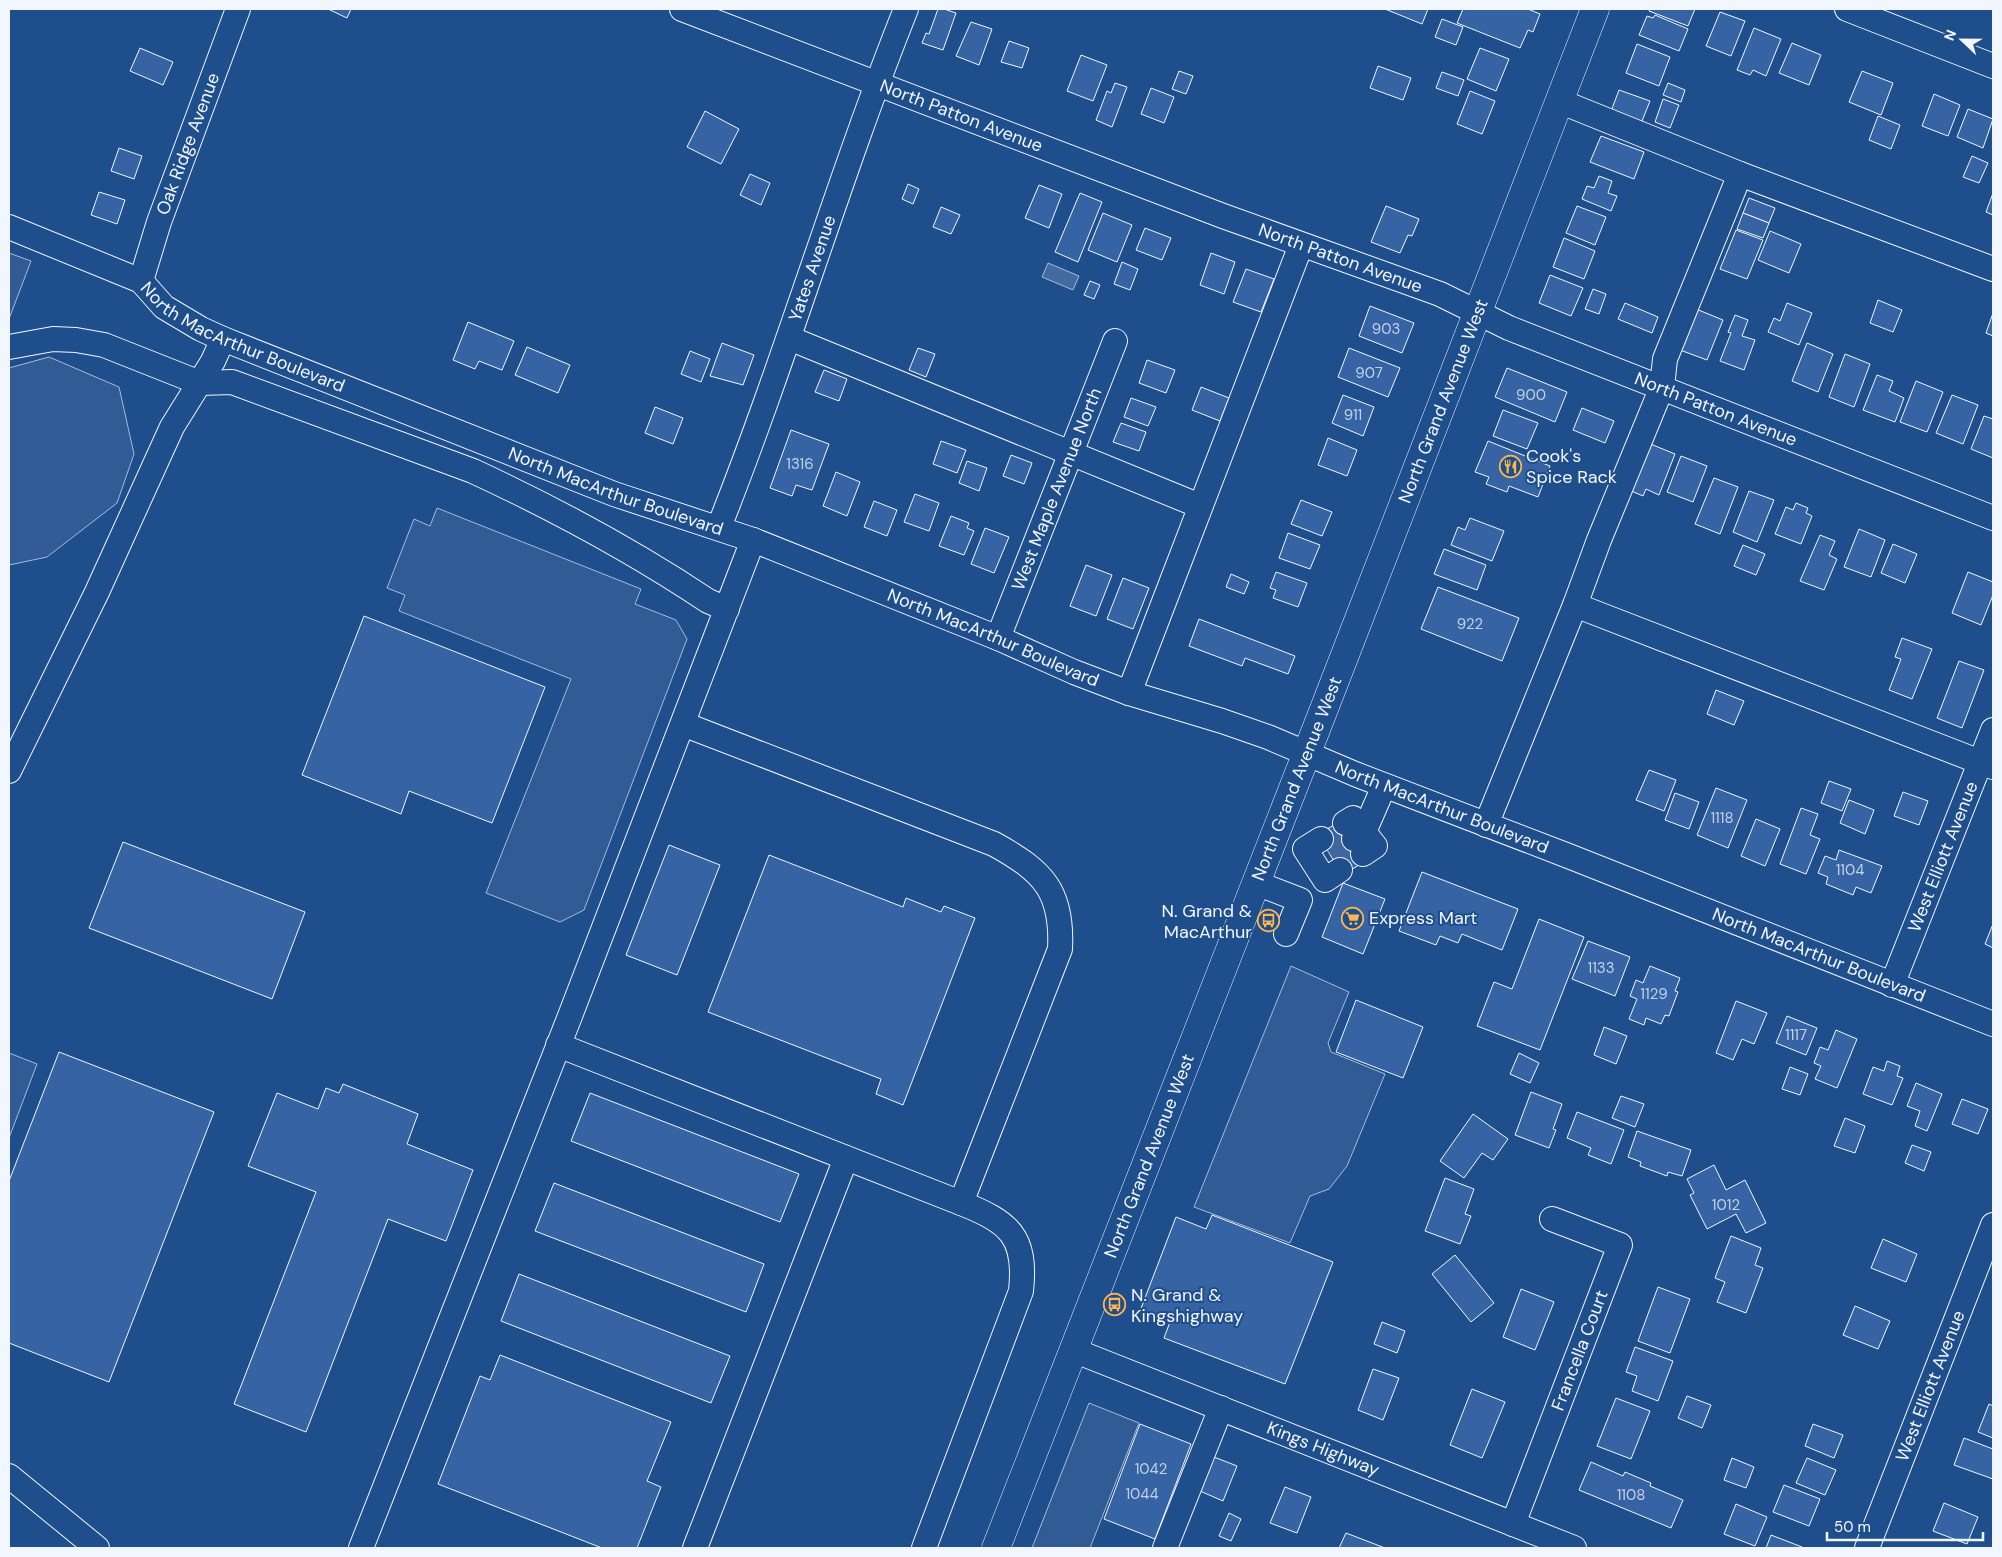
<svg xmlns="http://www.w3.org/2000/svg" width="2002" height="1557" font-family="'DM Sans',sans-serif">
<rect width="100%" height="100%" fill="#1f4e8c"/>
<g fill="#305b95" stroke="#a8bbd7">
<path d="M9,253l22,8 -22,58z"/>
<path d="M49,357l70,30 15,67 -17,49 -70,54 -38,8v-197z"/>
<path d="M437,508l204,81 -6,15 41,16 11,19 -103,271 -24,12 -74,-29 85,-214 -172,-68 6,-16 -18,-7 27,-69 16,7z"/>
<path d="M1291,966l58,26 -21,51 3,9 54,22 -38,92 -18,23 -19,7 -20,47 -96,-36z"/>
<path d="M9,1053l28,11 -28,74z"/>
<path d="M1089,1403l50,20 -49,125h-58z"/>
</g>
<path fill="#446ba0" stroke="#a8bbd7" d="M1048,263l31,13 -6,14 -31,-13z"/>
<g fill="#3563a3" stroke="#f2f6ff">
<path d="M328,9h23l-4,9z"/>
<path d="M938,9h6l12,4 -13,37 -21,-7 4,-10 3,1z"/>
<path d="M1385,9h43l-6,15z"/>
<path d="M1463,9h65l12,5 -7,18 -5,-2 -8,18 -63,-25z"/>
<path d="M1650,9h45l-7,17 -39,-15z"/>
<path d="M1720,12l25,9 -14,35 -25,-10z"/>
<path d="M1655,15l33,14 -9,22 -40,-16 8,-19 6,2z"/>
<path d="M1442,19l21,8 -7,18 -21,-8z"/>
<path d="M971,22l21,7 -13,36 -23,-9z"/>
<path d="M1754,28l27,11 -15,37 -13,-6 -3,5 -13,-5z"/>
<path d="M1009,41l20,7 -7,20 -21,-6z"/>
<path d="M1792,43l29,12 -12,30 -30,-12z"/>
<path d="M1637,44l33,13 -11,29 -33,-13z"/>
<path d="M140,48l33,14 -10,23 -33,-14z"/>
<path d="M1480,48l29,11 -13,32 -29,-12z"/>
<path d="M1081,55l26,10 -14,36 -26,-10z"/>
<path d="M1378,66l33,12 -8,22 -33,-12z"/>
<path d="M1179,71l14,5 -7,18 -14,-5z"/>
<path d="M1862,71l31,12 -12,32 -32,-13z"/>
<path d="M1442,72l22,8 -6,16 -22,-8z"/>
<path d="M1115,83l12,4 -15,40 -16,-7 11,-29 4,2z"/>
<path d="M1668,83l17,7 -4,12 -18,-7z"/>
<path d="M1151,88l23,9 -10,26 -23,-9z"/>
<path d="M1619,90l31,11 -10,25 -30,-12z"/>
<path d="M1470,91l25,10 -13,33 -25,-10z"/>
<path d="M1934,94l26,11 -12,31 -26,-10z"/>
<path d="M1663,99l16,6 -9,23 -15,-6z"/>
<path d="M1968,109l25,10 -10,29 -26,-11z"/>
<path d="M705,111l34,18 -18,35 -34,-17z"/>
<path d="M1878,116l22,9 -9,24 -22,-9z"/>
<path d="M1601,136l43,16 -10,27 -44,-17z"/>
<path d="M119,148l23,8 -8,23 -23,-8z"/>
<path d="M1972,156l16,7 -9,20 -16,-6z"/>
<path d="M750,174l20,9 -9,22 -21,-10z"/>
<path d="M1599,176l13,5 -4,12 9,3 -6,15 -29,-12 5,-13 7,2z"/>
<path d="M908,184l11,5 -6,15 -11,-5z"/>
<path d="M1039,185l23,9 -13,34 -24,-10z"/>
<path d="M99,192l26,8 -8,24 -26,-9z"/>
<path d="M1080,193l22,9 -24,60 -23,-10z"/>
<path d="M1993,193v22l-7,-3z"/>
<path d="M1749,198l26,10 -6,15 -26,-10z"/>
<path d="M1386,206l33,13 -7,17 -4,-1 -8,18 -29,-11z"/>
<path d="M1577,206l29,11 -11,28 -29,-12z"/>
<path d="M941,207l19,8 -9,19 -18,-7z"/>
<path d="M1103,213l29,12 -15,37 -29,-12z"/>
<path d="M1743,213l26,10 -6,15 -26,-9z"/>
<path d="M1145,228l26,10 -9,22 -26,-10z"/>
<path d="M1736,230l27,10 -16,39 -27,-10z"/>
<path d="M1770,231l31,13 -12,29 -31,-13z"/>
<path d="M1564,238l31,13 -11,28 -31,-12z"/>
<path d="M1211,253l24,9 -11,32 -24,-9z"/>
<path d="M1122,262l16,7 -8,21 -16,-6z"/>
<path d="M1246,269l28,10 -13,33 -28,-10z"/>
<path d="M1550,275l33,13 -12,28 -32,-13z"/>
<path d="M1090,281l10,4 -6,14 -10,-4z"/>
<path d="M1593,289l13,5 -7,20 -14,-5z"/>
<path d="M1878,300l24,10 -9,22 -23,-9z"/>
<path d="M1625,303l33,14 -6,16 -34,-14z"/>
<path d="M1787,303l25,10 -13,32 -31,-13 6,-14 6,3z"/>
<path d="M1370,306l44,17 -12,30 -43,-17z"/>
<path d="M1696,309l27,11 -16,40 -27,-10z"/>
<path d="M1993,313v23l-7,-3z"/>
<path d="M1735,315l13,5 -6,16 13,4 -11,30 -24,-9 11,-28 -3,-1z"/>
<path d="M468,322l46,19 -12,29 -23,-9 -4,8 -22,-9z"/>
<path d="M722,343l32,12 -11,30 -33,-9z"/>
<path d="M1807,343l26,11 -15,38 -26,-11z"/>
<path d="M527,347l43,18 -12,28 -43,-18z"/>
<path d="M918,348l17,6 -9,23 -17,-7z"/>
<path d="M1349,348l51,20 -12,29 -50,-20z"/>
<path d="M690,351l20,8 -9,23 -20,-8z"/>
<path d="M1845,354l25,10 -16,43 -25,-10z"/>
<path d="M1147,360l28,10 -9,23 -27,-10z"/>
<path d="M1507,368l60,24 -12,30 -60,-25z"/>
<path d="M824,370l23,9 -8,22 -24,-9z"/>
<path d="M1877,375l16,6 -4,10 15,7 -9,24 -32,-12z"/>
<path d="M1916,381l27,11 -16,40 -27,-10z"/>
<path d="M1201,387l28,11 -9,23 -28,-11z"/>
<path d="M1343,395l31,12 -11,29 -31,-13z"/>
<path d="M1952,395l26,10 -15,39 -27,-11z"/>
<path d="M1131,398l25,9 -8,19 -24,-9z"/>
<path d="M655,407l28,11 -10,26 -28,-11z"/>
<path d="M1582,408l32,13 -9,22 -32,-13z"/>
<path d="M1503,410l35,13 -11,26 -34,-13z"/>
<path d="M1984,416l9,3v39l-22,-9z"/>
<path d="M1121,423l25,9 -7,19 -26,-9z"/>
<path d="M791,430l38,14 -17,46 -16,-5 -4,11 -22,-8z"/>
<path d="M1328,438l29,12 -10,26 -29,-11z"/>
<path d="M941,441l25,9 -9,23 -24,-9z"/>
<path d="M1488,441l62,25 -12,31 -29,-11 -2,6 -21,-8 3,-7 -14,-5z"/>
<path d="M1648,443l27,11 -16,41 -13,-6 -3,7 -14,-6z"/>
<path d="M1011,455l21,8 -8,21 -21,-8z"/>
<path d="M1681,456l26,10 -14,36 -26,-10z"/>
<path d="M967,461l20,7 -8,23 -20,-8z"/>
<path d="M836,472l24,10 -13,34 -24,-10z"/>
<path d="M1714,478l24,9 -18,47 -25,-10z"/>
<path d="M1749,491l25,9 -17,42 -24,-10z"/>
<path d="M915,494l24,9 -10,28 -25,-9z"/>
<path d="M1301,500l31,12 -10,24 -31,-12z"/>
<path d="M874,501l23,9 -10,26 -23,-9z"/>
<path d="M1796,503l12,5 -2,5 6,3 -11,28 -26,-10 11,-27 7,3z"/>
<path d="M951,516l18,7 -2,5 7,3 -10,24 -25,-9z"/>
<path d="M1470,518l34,13 -12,30 -41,-16 7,-18 7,3z"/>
<path d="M985,528l24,9 -15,36 -23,-9z"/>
<path d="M1859,529l26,11 -14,37 -27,-10z"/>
<path d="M1288,533l32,12 -10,24 -31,-11z"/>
<path d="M1820,535l15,6 -6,14 8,4 -13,31 -24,-9z"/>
<path d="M1893,544l24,10 -12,29 -24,-10z"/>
<path d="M1743,545l22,9 -9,21 -22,-9z"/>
<path d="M1444,549l42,16 -9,25 -43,-16z"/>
<path d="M1086,565l26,10 -16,41 -26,-10z"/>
<path d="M1276,572l31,11 -9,24 -25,-9 3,-8 -6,-2z"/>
<path d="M1968,572l25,10v13l-12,30 -29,-12z"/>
<path d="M1231,574l18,8 -5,12 -18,-7z"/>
<path d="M1123,578l26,10 -16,41 -26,-10z"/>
<path d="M1438,587l81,31 -17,43 -81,-32z"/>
<path d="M364,616l181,71 -53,136 -83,-32 -8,23 -99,-39z"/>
<path d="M1199,619l96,37 -7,18 -43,-16 -3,8 -53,-20z"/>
<path d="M1902,638l30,11 -20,50 -23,-9 12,-31 -6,-2z"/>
<path d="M1959,661l25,9 -22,58 -25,-10z"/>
<path d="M1716,690l28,11 -10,24 -27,-11z"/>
<path d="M1649,770l27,10 -12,31 -28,-11z"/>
<path d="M1829,781l22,8 -9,22 -21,-8z"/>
<path d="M1716,788l31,12 -19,48 -31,-13z"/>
<path d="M1903,792l25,9 -9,24 -25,-9z"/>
<path d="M1675,793l24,9 -10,27 -24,-9z"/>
<path d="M1849,800l25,10 -9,24 -25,-11z"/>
<path d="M1801,808l17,6 -8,21 10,4 -14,35 -26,-10z"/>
<path d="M1756,819l24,10 -15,37 -24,-10z"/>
<path d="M1343,820l23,41 -24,14 -24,-41z"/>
<path d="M123,842l182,70 -33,87 -183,-71z"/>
<path d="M669,845l51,20 -43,110 -51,-20z"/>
<path d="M1839,850l43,16 -11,27 -15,-6 -3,8 -27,-11 2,-7 -10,-4 7,-17 11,4z"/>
<path d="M769,855l134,52 3,-9 35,14 3,-6 31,12 -72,187 -27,-11 5,-15 -173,-67z"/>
<path d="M1422,872l96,37 -16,41 -40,-16 -4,9 -18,-7 -4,9 -37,-14z"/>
<path d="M1343,883l42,16 -22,55 -41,-17z"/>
<path d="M1539,919l45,18 -44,113 -63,-24 17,-44 18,7z"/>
<path d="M1993,924v24l-8,-4z"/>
<path d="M1588,941l42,16 -15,39 -43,-17z"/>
<path d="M1650,966l30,12 -5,13 3,1 -9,24 -4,-1 -4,9 -15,-6 -2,7 -15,-6 8,-20 -7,-3 6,-16 7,3z"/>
<path d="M1356,1000l67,27 -20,51 -67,-26z"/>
<path d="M1736,1001l31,12 -13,31 -12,-5 -9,21 -17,-7z"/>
<path d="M1787,1016l30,12 -11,27 -30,-12z"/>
<path d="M1604,1027l23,9 -11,28 -22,-9z"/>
<path d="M1836,1030l21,9 -20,49 -22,-9 6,-13 -7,-3 6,-16 8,3z"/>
<path d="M59,1052l155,60 -105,270 -100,-39v-162z"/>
<path d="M1519,1053l20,10 -9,20 -20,-9z"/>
<path d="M1887,1061l13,5 -3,10 6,2 -11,27 -29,-11 10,-27 11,4z"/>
<path d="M1790,1067l18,7 -8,21 -18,-6z"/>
<path d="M1916,1083l26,11 -15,37 -12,-5 5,-15 -13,-5z"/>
<path d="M343,1084l75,30 -11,30 66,26 -27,71 -58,-22 -82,213 -72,-28 82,-212 -68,-26 29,-73 41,16 8,-21 13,5z"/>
<path d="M1531,1092l31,12 -9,25 3,1 -7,18 -34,-13z"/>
<path d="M590,1093l209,81 -19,48 -209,-81z"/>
<path d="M1621,1096l23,8 -9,23 -23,-9z"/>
<path d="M1962,1099l26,10 -10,25 -26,-10z"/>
<path d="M1577,1112l47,18 -13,34 -23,-9 3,-7 -24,-10z"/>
<path d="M1473,1114l35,25 -15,21 -11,-7 -18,25 -24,-17z"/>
<path d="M1845,1118l20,8 -10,27 -21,-7z"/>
<path d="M1637,1131l54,19 -9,26 -14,-4 -1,4 -27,-10 1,-4 -13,-5z"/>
<path d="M1912,1145l19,7 -7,19 -19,-8z"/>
<path d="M1714,1165l12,25 19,-10 21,43 -20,10 -10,-19 -29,15 -17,-34 4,-2 -7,-14z"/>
<path d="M1445,1178l29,11 -9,25 6,2 -11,28 -35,-13z"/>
<path d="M554,1183l210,81 -18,48 -211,-81z"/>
<path d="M1212,1215l121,47 -48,122 -121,-46 6,-16 -30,-11 36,-94 30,12z"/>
<path d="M1731,1236l30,12 -6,17 8,3 -17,45 -29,-11 8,-20 -10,-4z"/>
<path d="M1883,1239l34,15 -11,28 -35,-14z"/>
<path d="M1455,1255l39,48 -23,19 -39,-48z"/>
<path d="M519,1274l211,82 -19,47 -210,-82z"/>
<path d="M1658,1287l32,12 -20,54 -32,-12z"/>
<path d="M1521,1289l33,13 -19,48 -32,-13z"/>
<path d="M1855,1306l35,15 -12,28 -35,-14z"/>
<path d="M1382,1322l23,9 -8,22 -23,-9z"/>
<path d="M1635,1347l38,14 -15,40 -26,-10 5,-15 -11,-4z"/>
<path d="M500,1355l171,67 -24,59 14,6 -24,61h-35l-164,-64 42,-108 10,4z"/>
<path d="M1373,1369l26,9 -16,42 -25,-10z"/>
<path d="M1472,1389l33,13 -23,56 -32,-13z"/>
<path d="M1687,1396l24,9 -9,23 -24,-10z"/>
<path d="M1616,1398l34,13 -19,48 -34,-13z"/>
<path d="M1989,1404l4,2v32l-15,-6z"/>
<path d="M1140,1424l51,20 -36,95 -51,-20z"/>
<path d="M1813,1424l30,11 -9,23 -29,-12z"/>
<path d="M1964,1438l29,11v30l-39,-14z"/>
<path d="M1214,1457l23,9 -14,35 -23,-10z"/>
<path d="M1732,1458l22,9 -8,21 -22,-8z"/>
<path d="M1807,1458l29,12 -11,25 -29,-12z"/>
<path d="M1591,1462l32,14 2,-4 26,11 -1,3 33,14 -12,28 -92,-38z"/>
<path d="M1784,1485l36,14 -11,27 -36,-14z"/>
<path d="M1285,1487l26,10 -14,36 -27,-10z"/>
<path d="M1944,1503l34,14 -11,27 -34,-13z"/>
<path d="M1736,1504l31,13 -12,29 -31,-12z"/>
<path d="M1229,1513l12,6 -10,22 -12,-5z"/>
<path d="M1346,1533l39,15h-46z"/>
<path d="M1771,1535l31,12 -1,1h-35z"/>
</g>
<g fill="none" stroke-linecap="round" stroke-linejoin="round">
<path stroke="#3f679d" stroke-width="24" stroke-dasharray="24 12" stroke-linecap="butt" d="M1331,855l23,-16"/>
<defs>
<g id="minor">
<path id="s1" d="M682,9l541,207 217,78 69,34 484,190"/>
<path d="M1847,9l146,57"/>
<path d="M1740,174l253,95"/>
<path id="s2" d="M9,227l132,54 23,26 37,22 22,10 391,155 139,46 245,98 76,34 55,21 93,28 46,16 87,37 216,83 422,167"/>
<path id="s3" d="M141,281l18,-59 79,-213"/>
<path d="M789,338l411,168"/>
<path d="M9,347l44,-8 23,1 28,5 96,38 32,-1 241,89c82,38 160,80 235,130l19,8"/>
<path id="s4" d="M719,527c68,-171 119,-348 187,-518"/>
<path d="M1575,605l418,162"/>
<path id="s5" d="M998,638l117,-297"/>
<path d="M1129,693l172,-448"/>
<path d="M683,724l311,120c49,27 69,47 66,105l-99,254"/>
<path d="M9,771l88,-179 75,-165 41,-66 10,-22"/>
<path d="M1345,823l8,-5 22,28 -12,8"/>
<path d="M1486,825l89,-220 24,-65 63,-153 3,-28 75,-185 -181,-73"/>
<path d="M1321,839l-16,10 20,31 15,-10"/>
<path d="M1354,839l10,-7 20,-46"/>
<path d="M1256,883l44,17 -14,34"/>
<path id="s6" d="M1892,985l101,-255"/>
<path d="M558,1045l403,158c48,19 66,33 60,88l-97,257"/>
<path id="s7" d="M1073,1350l501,198"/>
<path d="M9,1476l88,72"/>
<path id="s8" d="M1513,1524l107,-279 -68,-26"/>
<path d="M361,1548l209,-532 183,-476"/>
<path d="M695,1548l151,-390"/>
<path d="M1165,1548l56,-140"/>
<path id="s9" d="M1867,1548l126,-323"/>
</g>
<g id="major">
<path id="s10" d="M996,1548l328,-839 271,-700"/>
</g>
</defs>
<use href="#minor" stroke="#f2f6ff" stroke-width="26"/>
<use href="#major" stroke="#f2f6ff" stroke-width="29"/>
<use href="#minor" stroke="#1f4e8c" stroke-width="24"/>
<use href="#major" stroke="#1f4e8c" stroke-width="28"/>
</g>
<defs>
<symbol id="restaurant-ring" viewBox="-11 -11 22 22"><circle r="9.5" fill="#1f4e8c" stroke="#ffb74d" stroke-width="1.5"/><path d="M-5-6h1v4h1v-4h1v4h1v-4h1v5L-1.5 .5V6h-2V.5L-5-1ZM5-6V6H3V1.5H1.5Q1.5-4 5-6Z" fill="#ffb74d"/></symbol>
<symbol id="supermarket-ring" viewBox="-11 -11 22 22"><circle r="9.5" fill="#1f4e8c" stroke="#ffb74d" stroke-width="1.5"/><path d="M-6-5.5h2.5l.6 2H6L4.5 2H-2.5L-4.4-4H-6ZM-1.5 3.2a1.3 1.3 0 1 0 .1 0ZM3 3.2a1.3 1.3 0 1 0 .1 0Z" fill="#ffb74d"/></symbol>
<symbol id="bus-ring" viewBox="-11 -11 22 22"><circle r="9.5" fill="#1f4e8c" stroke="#ffb74d" stroke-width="1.5"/><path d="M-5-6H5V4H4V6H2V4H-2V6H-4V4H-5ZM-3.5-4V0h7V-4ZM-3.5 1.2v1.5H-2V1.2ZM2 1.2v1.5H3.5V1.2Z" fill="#ffb74d"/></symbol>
</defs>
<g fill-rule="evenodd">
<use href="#restaurant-ring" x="1498" y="454" width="25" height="25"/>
<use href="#supermarket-ring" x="1340" y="906" width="25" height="25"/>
<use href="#bus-ring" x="1256" y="908" width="25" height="25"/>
<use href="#bus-ring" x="1102" y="1292" width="25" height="25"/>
</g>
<g text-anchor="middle" stroke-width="4" stroke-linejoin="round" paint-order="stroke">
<g font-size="15" fill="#c3d1e8">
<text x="1386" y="334">903</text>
<text x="1369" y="378">907</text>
<text x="1531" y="400">900</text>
<text x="1353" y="420">911</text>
<text x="800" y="469">1316</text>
<text x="1470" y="629">922</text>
<text x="1722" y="823">1118</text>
<text x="1850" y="875">1104</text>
<text x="1601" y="973">1133</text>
<text x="1654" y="999">1129</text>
<text x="1796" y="1040">1117</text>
<text x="1726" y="1210">1012</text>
<text x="1151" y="1474">1042</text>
<text x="1142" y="1499">1044</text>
<text x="1631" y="1500">1108</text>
</g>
<g font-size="18" fill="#f2f6ff" stroke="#1f4e8c">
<text dy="6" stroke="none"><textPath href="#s1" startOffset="299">North Patton Avenue</textPath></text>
<text dy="6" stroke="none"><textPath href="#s3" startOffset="145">Oak Ridge Avenue</textPath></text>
<text dy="6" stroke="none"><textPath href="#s1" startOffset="704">North Patton Avenue</textPath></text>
<text dy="6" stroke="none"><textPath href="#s4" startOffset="275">Yates Avenue</textPath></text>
<text dy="6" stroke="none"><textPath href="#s2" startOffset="261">North MacArthur Boulevard</textPath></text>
<text dy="6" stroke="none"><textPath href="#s10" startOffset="1231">North Grand Avenue West</textPath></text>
<text dy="6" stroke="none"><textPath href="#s1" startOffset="1109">North Patton Avenue</textPath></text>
<text dy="6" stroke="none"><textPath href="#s5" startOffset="160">West Maple Avenue North</textPath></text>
<text dy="6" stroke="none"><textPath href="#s2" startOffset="666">North MacArthur Boulevard</textPath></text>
<text dy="6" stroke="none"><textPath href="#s2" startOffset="1071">North MacArthur Boulevard</textPath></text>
<text dy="6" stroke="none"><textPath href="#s10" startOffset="826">North Grand Avenue West</textPath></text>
<text dy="6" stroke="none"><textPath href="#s2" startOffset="1551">North MacArthur Boulevard</textPath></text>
<text dy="6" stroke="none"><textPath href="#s6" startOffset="138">West Elliott Avenue</textPath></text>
<text dy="6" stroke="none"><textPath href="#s2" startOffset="1956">North MacArthur Boulevard</textPath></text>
<text dy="6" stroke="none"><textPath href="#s10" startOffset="421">North Grand Avenue West</textPath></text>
<text dy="6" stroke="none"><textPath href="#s8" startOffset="186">Francella Court</textPath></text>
<text dy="6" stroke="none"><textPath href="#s9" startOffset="174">West Elliott Avenue</textPath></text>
<text dy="6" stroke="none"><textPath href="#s7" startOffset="269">Kings Highway</textPath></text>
</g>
<g font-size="18" fill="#f2f6ff" stroke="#1f4e8c" text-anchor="start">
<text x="1526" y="462">Cook's<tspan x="1526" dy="21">Spice Rack</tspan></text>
<text x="1252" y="917" text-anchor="end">N. Grand &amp;<tspan x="1252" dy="21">MacArthur</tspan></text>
<text x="1369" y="924">Express Mart</text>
<text x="1131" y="1301">N. Grand &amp;<tspan x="1131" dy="21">Kingshighway</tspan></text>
</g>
</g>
<rect width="2002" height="1557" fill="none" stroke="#f2f6ff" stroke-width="20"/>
<g transform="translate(1962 40) rotate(292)" stroke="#1f4e8c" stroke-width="4" paint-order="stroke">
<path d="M0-4L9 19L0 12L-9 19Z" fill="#f2f6ff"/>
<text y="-8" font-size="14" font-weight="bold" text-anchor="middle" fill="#f2f6ff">N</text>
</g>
<path d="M1827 1532v8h156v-8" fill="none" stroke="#f2f6ff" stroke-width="2.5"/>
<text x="1834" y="1532" font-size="15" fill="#f2f6ff" stroke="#1f4e8c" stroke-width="4" paint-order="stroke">50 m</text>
</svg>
